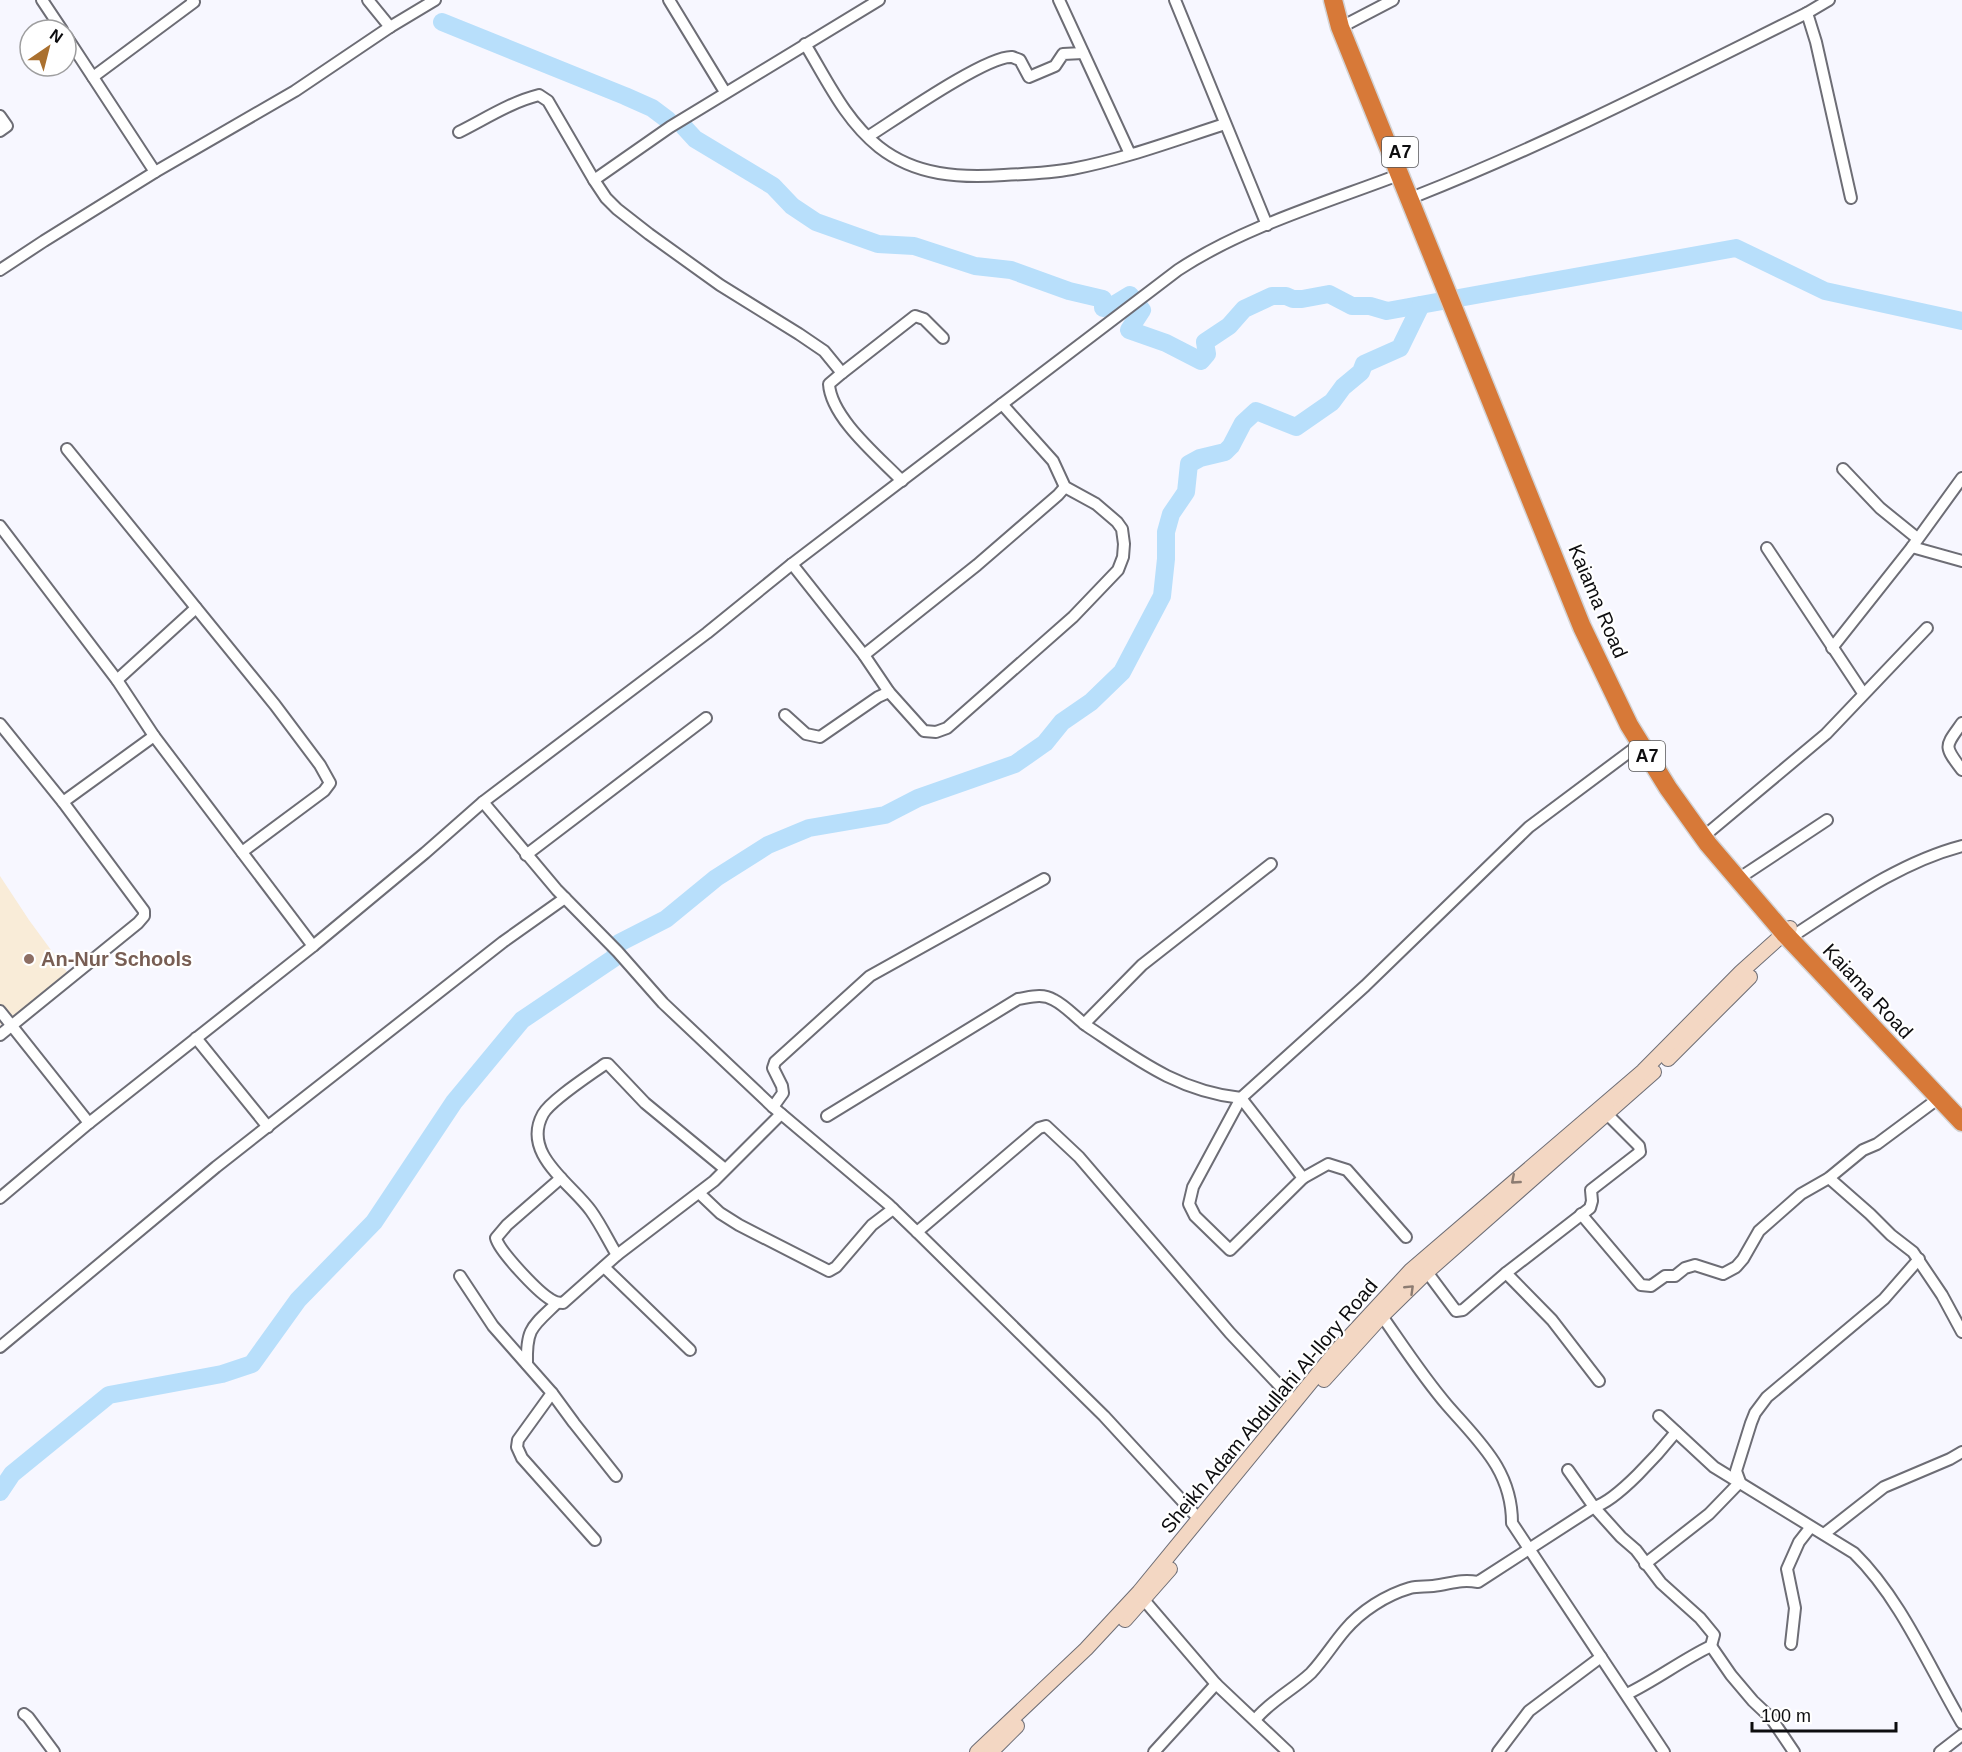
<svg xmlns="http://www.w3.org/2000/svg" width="1962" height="1752" font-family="Helvetica,sans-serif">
<rect width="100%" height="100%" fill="#f7f7ff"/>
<path fill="#f9ecd8" d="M0,876l29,44 41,56 -70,49z"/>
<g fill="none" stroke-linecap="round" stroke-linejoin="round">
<g stroke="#b8dffb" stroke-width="18">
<path d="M442,22l183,74 27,12 16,12"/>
<path d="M684,127l11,12 78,47 19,20 24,16 62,22 36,2 61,20 36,4 58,21 34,8v9l9,-2 18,-11 12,15 -13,20 37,13 35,18 6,-7 -2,-12 24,-16 15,-17 28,-13h14l7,3h9l27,-5 23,12h18l17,5 349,-63 89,43 137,30"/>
<path d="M0,1492l12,-18 97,-79 113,-21 30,-10 46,-64 76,-78 80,-120 68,-82 92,-62 5,-15 47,-24 50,-41 52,-33 41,-17 76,-13 33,-17 97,-34 30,-21 17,-21 29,-20 31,-30 40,-76 4,-37v-27l5,-18 15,-22 3,-28 11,-6 25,-6 6,-6 12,-23 13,-12 40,16 36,-25 11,-15 18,-15 3,-8 36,-16 21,-43"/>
</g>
<defs>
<g id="street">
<path d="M42,0l20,30"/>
<path d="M368,0l22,27"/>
<path d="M669,0l56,92"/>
<path d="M1059,0l71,154"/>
<path d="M1175,0l92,225"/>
<path d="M1807,13l9,29 35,156"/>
<path d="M1347,24l46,-24"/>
<path d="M66,36l89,136"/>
<path d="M805,44c22,36 40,76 74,103 37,29 81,31 125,28 23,-1 46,-2 68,-6 53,-10 103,-29 153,-45"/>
<path d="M93,77l101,-75 -2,-2"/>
<path d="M0,116l7,10 -7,5"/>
<path d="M459,132c26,-13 52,-30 80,-37l9,6 46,79 12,18 11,11 32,25 71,51 79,49 25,17 18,22 -13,11c2,34 50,73 73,97"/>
<path d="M869,136c24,-15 118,-81 143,-79 3,1 5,2 8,3l9,17 26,-11 8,-12 20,-1"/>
<path d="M594,180l76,-53 209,-127"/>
<path d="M1416,196c134,-53 262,-119 391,-183l22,-13"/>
<path d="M0,270l44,-29 111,-69 140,-81 95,-64 45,-27"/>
<path d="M842,373l73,-57 9,3 19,19"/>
<path d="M67,449l208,256 45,60 10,18 -6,8 -82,61"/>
<path d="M1843,469l37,39 37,30"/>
<path d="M0,526l117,154 37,56 159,210"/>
<path d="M1912,547l50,14"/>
<path d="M1767,548l96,145"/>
<path d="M792,564l72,91 25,37 35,39 12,1 11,-4 126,-111 45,-47 5,-13 1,-13 -2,-15 -5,-7 -21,-18 -31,-17 -12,-26 -51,-57"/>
<path d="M1832,648l80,-101 50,-69"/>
<path d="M864,655l113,-90 81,-70 7,-8"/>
<path d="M117,680l79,-72"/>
<path d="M785,715l21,19 14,3 58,-40 11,-5"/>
<path d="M1962,723c-17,24 -19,22 0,47"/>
<path d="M0,724l63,78 81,109v5l-6,7 -138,112"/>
<path d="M63,802l91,-66"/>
<path d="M483,802l74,88 61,62 45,51 110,104 115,97 29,28 187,184 95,103"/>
<path d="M1709,832l117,-98 101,-106"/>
<path d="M526,855l180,-137"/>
<path d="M1744,875l83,-55"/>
<path d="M1796,934c52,-34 105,-72 166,-88"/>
<path d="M0,1011l89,112"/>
<path d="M1084,1024l58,-59 129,-101"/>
<path d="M196,1038l72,89"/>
<path d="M773,1107l10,-14 -1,-7 -9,-18 2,-6 95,-86 174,-97"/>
<path d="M827,1116l191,-117c13,-2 24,-6 36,1 12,6 22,18 33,26 51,34 91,65 154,72l62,80 25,-14 19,6 59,67"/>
<path d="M561,1178l-54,47 -11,13c3,13 41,53 54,61 4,3 8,4 13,4l54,-48 97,-74 67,-67"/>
<path d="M1303,1178l-73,72 -35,-34 -6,-12 4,-17 48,-89 124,-112 164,-159 111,-83"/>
<path d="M1829,1178l41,36 21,21 22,17 29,43 20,37"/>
<path d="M699,1193l21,20 19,12 90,46 7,-4 36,-42 21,-16"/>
<path d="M0,1198l89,-75 224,-177 112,-93 58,-51 224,-169 85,-69 386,-294c65,-43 150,-68 223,-96"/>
<path d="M1581,1214l60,71 10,1 14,-10h10l10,-8 10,-3 28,9 13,-7 7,-8 16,-28 42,-37 28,-16 34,-28 14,-6 62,-46"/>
<path d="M917,1232l122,-104 7,-2 33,31 151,176 65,69"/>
<path d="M617,1255c-9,-15 -16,-30 -26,-44 -20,-28 -70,-57 -48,-97 8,-14 47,-39 62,-50h3l37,39 80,66"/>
<path d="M604,1267l86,83"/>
<path d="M1427,1272l29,39 7,-1 43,-37 84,-65 2,-7 -1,-11 49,-38 -1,-6 -31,-31"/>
<path d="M1506,1273l46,47 47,61"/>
<path d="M460,1276l33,50 59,67 22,30 42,53"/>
<path d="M1382,1316c21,30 41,61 65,89 32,37 65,65 65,118l152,229"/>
<path d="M0,1347l216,-180 287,-225 62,-44"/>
<path d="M527,1364c-1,-36 5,-37 30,-61"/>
<path d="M552,1393l-34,47 -1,7 5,11 73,82"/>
<path d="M1659,1416l55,51 140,86c47,46 75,114 108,170"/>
<path d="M1568,1470l26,37 27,30 15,13 25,33 39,35 14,17 -3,11c-29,14 -55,34 -84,48"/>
<path d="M1824,1534l60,-47 66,-28 12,-7"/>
<path d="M1645,1564l64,-50 31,-32 -4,-11 15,-48 4,-10 12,-16 117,-98 35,-40"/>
<path d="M1144,1600l72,84 72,68"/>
<path d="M1791,1644l4,-36 -8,-39 12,-27 11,-14"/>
<path d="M1711,1646l20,29 22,26 18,17 23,34"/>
<path d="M24,1714l4,3 26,35"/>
<path d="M1255,1720c15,-19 38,-30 56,-47 13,-14 22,-29 34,-43 16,-19 41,-35 65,-42 8,-2 15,-1 23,-2 18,-2 26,-7 45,-4l116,-75c23,-6 66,-55 82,-75"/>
<path d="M1154,1752l62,-68"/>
<path d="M1498,1752l31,-41 72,-54"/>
<path d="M1940,1752l22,-17"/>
</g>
<g id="secondary">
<path d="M1668,1059l82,-82"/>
<path d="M1324,1380l58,-64 45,-44 227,-200"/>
<path d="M1125,1620l45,-51"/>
<path d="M977,1752l109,-103 53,-57 199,-243 73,-79 232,-199 98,-99 49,-44"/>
<path d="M991,1752l26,-26"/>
</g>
<path id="highway" d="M1333,0l7,27 242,600 47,98 39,63 40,56 76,89 178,189"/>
</defs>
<use href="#street" stroke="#6d6d75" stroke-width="14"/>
<use href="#secondary" stroke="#6d6d75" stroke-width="16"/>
<use href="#highway" stroke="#d3d3d4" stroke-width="21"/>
<use href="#street" stroke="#fff" stroke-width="10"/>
<use href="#secondary" stroke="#f3d7c3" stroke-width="14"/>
<use href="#highway" stroke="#d77938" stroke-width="18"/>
</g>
<defs><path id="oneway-chevron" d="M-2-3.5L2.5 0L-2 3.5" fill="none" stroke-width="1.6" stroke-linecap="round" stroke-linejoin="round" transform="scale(1.5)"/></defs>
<g stroke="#8c7c72">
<use href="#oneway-chevron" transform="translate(1515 1180) rotate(139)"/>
<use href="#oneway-chevron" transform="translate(1410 1289) rotate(-44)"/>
</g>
<circle fill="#8d6e63" stroke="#fff" stroke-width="2" cx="29" cy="959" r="6"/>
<g text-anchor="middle" stroke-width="4.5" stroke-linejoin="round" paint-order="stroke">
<g fill="#fff" stroke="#565657" stroke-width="1.5">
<rect x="1382" y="137" width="36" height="30" rx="4.5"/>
<rect x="1629" y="741" width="36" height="30" rx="4.5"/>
</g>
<g font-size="18" font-weight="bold" fill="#0d0d0f">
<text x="1400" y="158">A7</text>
<text x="1647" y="762">A7</text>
</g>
<g font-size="20" fill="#0d0d0f" stroke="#fff">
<text transform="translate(1598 601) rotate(67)" y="7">Kaiama Road</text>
<text transform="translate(1868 991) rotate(47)" y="7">Kaiama Road</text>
<text transform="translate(1269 1406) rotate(-50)" y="7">Sheikh Adam Abdullahi Al-Ilory Road</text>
</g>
<g font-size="20" font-weight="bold" fill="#785e54" stroke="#fff" text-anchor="start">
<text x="41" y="966">An-Nur Schools</text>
</g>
</g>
<g transform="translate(48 48) rotate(35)"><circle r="28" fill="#ffffff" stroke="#9e9e9f" stroke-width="1.5"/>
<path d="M0-4.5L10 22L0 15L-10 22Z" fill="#aa702f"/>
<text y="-9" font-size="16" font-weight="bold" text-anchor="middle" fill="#0d0d0f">N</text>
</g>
<path d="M1752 1722v9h144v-9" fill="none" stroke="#0d0d0f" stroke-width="3"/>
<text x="1761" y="1722" font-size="18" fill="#0d0d0f" stroke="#ffffff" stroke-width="4.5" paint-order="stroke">100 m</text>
</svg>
